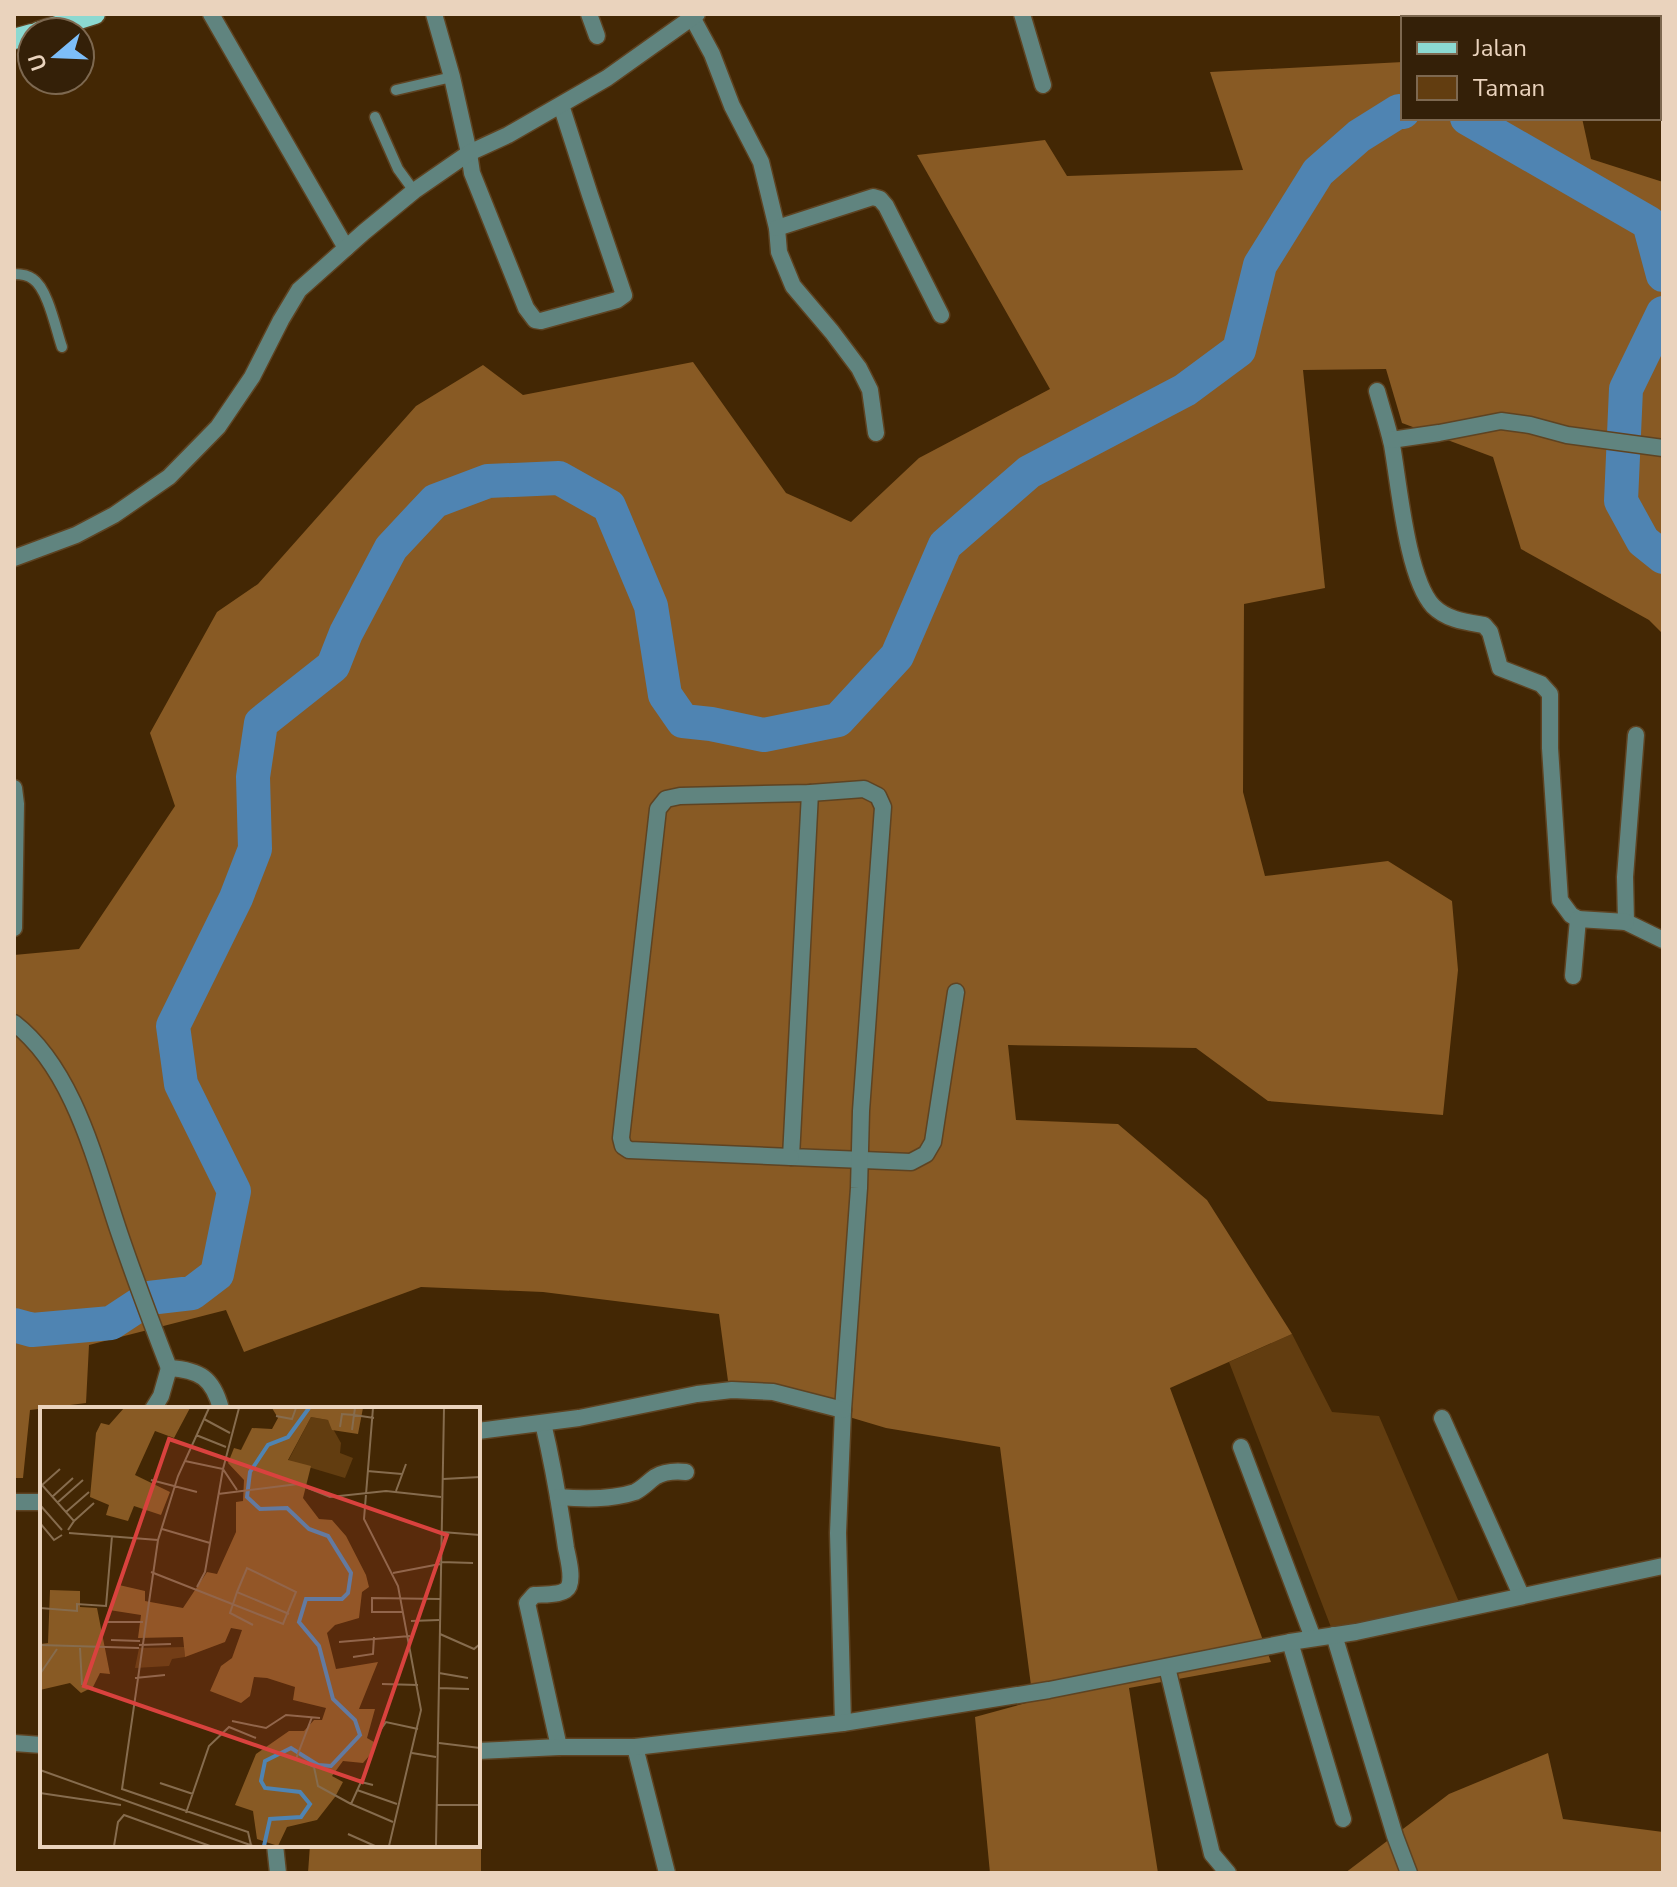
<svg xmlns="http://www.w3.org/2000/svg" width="1677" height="1887" font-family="'Nunito Sans',sans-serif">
<rect width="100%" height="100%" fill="#432704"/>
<path fill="#623d10" d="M1292,1334l40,78 47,4 86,200 -131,19 -105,-273z"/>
<g fill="#885a24">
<path d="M1403,62v56h179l9,41 72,23v452l-14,-14 -128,-71 -28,-92 -91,-34 -16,-54 -83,1 22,218 -81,16 -1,188 22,84 123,-15 64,40 6,69 -15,145 -175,-14 -72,-53 -188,-3 8,75 102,4 89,76 85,134 -122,54 101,274 -142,26 29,185h-168l-15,-156 58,-16 -33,-254 -114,-19 -158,-47 -9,-67 -176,-22 -122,-5 -177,65 -18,-42 -137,35 -3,58 -56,7 -7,68h-9v-523l65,-6 96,-143 -25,-73 67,-121 41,-28 158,-178 67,-41 40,30 170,-33 93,131 65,29 68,-64 131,-69 -133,-234 128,-15 22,36 176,-6 -33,-98z"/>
<path d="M1548,1753l15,66 100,13v41h-318l104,-79z"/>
<path d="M478,1778h3v95h-173l2,-28h168z"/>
</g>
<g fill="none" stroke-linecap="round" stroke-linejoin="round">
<g stroke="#4f84b2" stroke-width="34">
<path d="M1467,118l182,105 14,52"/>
<path d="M1663,313l-37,76 -5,112 22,40 20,16"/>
<path d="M14,1325l18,5 79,-7 38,-25 43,-5 25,-19 17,-83 -53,-107 -8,-58 63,-128 19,-49 -2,-72 8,-54 72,-57 13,-33 45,-85 44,-47 53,-20 71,-3 50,28 42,100 14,89 18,26 28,3 53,11 74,-15 59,-64 48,-111 84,-73 156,-82 54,-40 21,-85 58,-93 41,-36 40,-25 4,1"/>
</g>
<defs>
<g id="lane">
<path d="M396,90l56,-13"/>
<path d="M375,117l23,52 16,22"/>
<path d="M14,274c7,0 14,1 19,5 15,10 23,51 29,68"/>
</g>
<g id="street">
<path d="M211,14l135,234"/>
<path d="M434,14l18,63 17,76 3,20 54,135 9,12 6,1 76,-21 7,-5 -34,-100 -29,-90"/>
<path d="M589,14l8,22"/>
<path d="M1022,14l21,71"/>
<path d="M692,17l20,37 20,52 29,56 16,66 2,24 14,34 39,46 27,36 11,22 6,43"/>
<path d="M777,228l96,-31 7,2 6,7 55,109"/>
<path d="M1377,391c5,18 11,36 15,54 7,39 15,133 41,161 14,14 33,16 51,19l6,7 10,36 41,16 9,10v54l10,152 11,15 7,4"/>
<path d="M1391,440l48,-7 62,-12 29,4 37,10 96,13"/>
<path d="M14,558l62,-23 38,-20 55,-38 49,-50 34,-50 29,-57 18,-30 65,-58 50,-41 55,-38 39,-18 99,-57 90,-64"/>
<path d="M1636,735l-11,142 1,45 37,18"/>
<path d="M14,788l2,16 -2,124"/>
<path d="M810,793l-19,364 120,5 15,-8 7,-12 23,-150"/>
<path d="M1573,976l5,-57 48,3"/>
<path d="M14,1023c61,47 82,142 106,212 15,44 32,89 49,133 31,2 44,10 52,41"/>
<path d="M791,1157l-162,-7 -6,-4 -2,-8 37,-329 8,-10 14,-3 130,-3 54,-4 14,7 5,11 -22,304 -2,77 -16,222 -5,123 5,190"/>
<path d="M153,1409l8,-13 8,-28"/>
<path d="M1442,1418l79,177"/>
<path d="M543,1423c10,42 17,83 23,125 2,10 7,28 3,38 -4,10 -26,8 -35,9l-7,8 32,144"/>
<path d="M478,1431l101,-13 118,-24 35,-4 41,2 70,18"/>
<path d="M1241,1447l72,191"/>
<path d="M558,1497c25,2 53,3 77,-5 8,-4 13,-10 20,-15 10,-6 21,-6 31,-5"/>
<path d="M14,1502h28"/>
<path d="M1334,1635l61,201 14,37"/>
<path d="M1290,1642l53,177"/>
<path d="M1167,1667l45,187 16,19"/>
<path d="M14,1743l28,2"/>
<path d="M635,1747l32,126"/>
<path d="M478,1751l81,-4h76l208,-24 206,-33 241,-48 66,-10 307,-66"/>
<path d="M275,1845l3,28"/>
</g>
<g id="primary">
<path d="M38,32l57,-18"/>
<path d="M14,39l18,-5"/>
</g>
</defs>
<use href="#lane" stroke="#5e4322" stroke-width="13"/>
<use href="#street" stroke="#5e4322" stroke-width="19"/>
<use href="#primary" stroke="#5e4322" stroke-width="23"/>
<use href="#lane" stroke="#60847f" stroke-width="10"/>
<use href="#street" stroke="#60847f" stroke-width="16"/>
<use href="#primary" stroke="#8cd9d1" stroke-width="20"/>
</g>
<g transform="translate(40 1407)">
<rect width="440" height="440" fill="#432704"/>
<path d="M271,10l17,3 13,23 -1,10 13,5 -8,20 -57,-17zM144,240l1,10 -13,2 -3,7 -34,2 4,-20z" fill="#623d10"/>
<path d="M84,1h66l-16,30 -19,-7 -20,44 35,17 -9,23 -27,-9 -6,15 -22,-6 3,-10 -19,-8 6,-64 5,-10 8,2zM232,1h91l-5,26 -26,-4 -4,-10 -17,-3 -23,43 23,6 -8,32 16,21 13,1 14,16 20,39 3,12 -7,5 -3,26 -24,7 -8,8 9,36 42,-7 -19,47h16l-8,29 7,4 -4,13 -7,8 -20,-2 -11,15 11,6 -8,15 -18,23 -30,7 -9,19 -21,-7 -4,-28 -18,-6 21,-51 33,-23h15l10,-11h8l4,-12 -33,-8 2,-13 -28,-9 -13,-1 -4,19 -9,7 -31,-12 11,-25 11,-8 10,-28 -11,-2 -6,14 -40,15 -2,-20 -45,1 3,-23 -32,-5 10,-25 26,6v10l38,7 24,-36 10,2 19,-42v-30l7,-1 1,-21 -16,-17 6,-15 7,2 11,-22 20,1 6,-11zM10,183l30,1v16l17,1 13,66 -10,-1 -7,14 -12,6 -11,-10 -30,7v-46l8,-1z" fill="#885a24"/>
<path fill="none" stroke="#4f84b2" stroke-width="4" d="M224,439l6,-27 31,-2 9,-13 -10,-12 -35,-4 -4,-7 4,-20 26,-13 27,17 13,1 29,-31 -5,-15 -22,-21 -14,-53 -20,-24 7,-23h36l6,-6 3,-20 -23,-37 -19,-7 -22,-21 -27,1 -13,-12 3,-25 18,-27 20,-8 21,-29"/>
<path fill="none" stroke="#866c4e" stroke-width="2" d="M169,1l-31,68 -20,64 -36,249 126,43 3,13M315,1l-1,7 20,3M333,1l-9,111 34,67 23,124 -32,136M236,9l16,3 4,-11M164,12l26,14M300,20l2,-13 12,1 -2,15M156,28l30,12M145,54l38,8 -18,103 -8,15M20,62l-18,16 32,36 -6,9M327,64l35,3M403,72l37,-2M111,73l46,12M197,83l-14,-21 16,-61M356,84l10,-27M178,87l80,-10 32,13 56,-6 55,6M12,90l21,-19M17,96l26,-23M0,98l22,25M26,105l23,-20M34,114l20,-18M0,116l14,17 8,-5M122,122l48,14M402,125l38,3M29,126l89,7M401,155l32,1M111,165l132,52 13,-32 -49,-24 -10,24M353,166l47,-9M0,201l37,3v-7l29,2 6,-70M363,205h-31v-14l68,1M371,214l28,-1M65,215h38M213,218l-23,-12 7,-21 52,22M400,227l34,15 6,-5M71,233l29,1M299,235l71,-6M0,238l99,3M99,238l32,-1M40,241l2,37M313,250l20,-3 1,-17M399,266l29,5M0,267l17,-25M95,271l30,-3M342,277l36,1M399,281l30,1M272,310l-16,42 18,8 4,19 33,18M192,314l34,7 20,-13 34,3M341,322l5,-7 32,7M399,336l41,5M372,346l24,4M0,363l213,76M120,376l33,11M333,378l-12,-3 -10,22 42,18M317,383l40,14M0,386l81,12M397,398h43M146,406l23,-67 20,-19 27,11M308,427l27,12M74,439l4,-24 6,-7 86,31M396,439l8,-438"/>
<path fill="#d9423e" fill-opacity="0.15" stroke="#d9423e" stroke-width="4" d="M129,32l278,96 -85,247 -278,-96z"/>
<rect width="440" height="440" fill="none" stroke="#ead3bd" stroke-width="4"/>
</g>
<rect width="1677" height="1887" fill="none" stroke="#ead3bd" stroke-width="32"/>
<rect x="1401" y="16" width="260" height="104" fill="#342008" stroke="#7d6850" stroke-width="2"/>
<rect x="1417" y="42" width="40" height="12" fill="#8cd9d1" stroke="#7d6850" stroke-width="2"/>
<text x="1473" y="56" font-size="24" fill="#ead3bd">Jalan</text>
<rect x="1417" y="76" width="40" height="24" fill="#623d10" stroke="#7d6850" stroke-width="2"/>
<text x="1473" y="96" font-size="24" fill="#ead3bd">Taman</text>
<g transform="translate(56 56) rotate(251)"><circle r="38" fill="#342008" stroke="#7d6850" stroke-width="2"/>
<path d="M0-6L14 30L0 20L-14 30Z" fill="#7dbef9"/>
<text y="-12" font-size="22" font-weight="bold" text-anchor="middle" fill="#ead3bd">U</text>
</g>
</svg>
